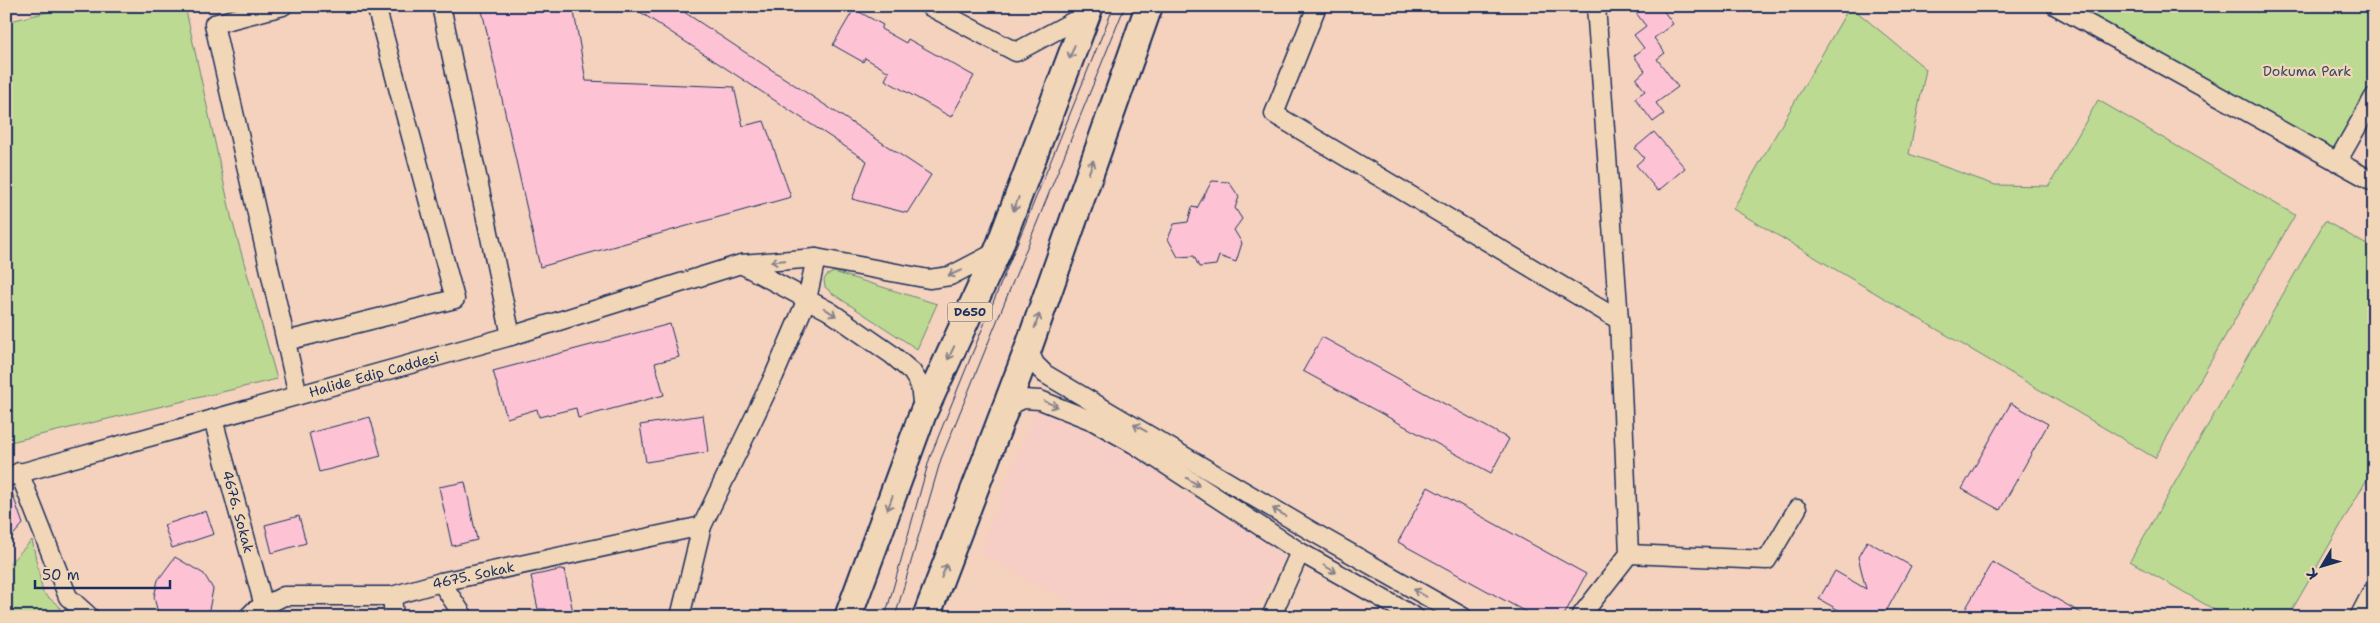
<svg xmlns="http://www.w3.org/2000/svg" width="2380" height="623" font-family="'Shantell Sans',sans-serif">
<rect width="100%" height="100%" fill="#f4d2be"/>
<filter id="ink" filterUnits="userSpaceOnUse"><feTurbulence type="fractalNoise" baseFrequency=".02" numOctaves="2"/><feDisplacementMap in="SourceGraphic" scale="10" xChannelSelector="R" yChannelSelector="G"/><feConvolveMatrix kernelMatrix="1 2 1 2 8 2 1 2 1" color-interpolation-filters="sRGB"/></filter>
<g filter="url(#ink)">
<path fill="#f7cec5" d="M1037,406l108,52 34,32 109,63 -40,64h-152l-117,-64z"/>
<g fill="#bcda92" stroke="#6c8478">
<path d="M73,6h112l47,214 45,159 -271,64v-421z"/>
<path d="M1850,6l76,63 -17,85 86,31 54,1 49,-86 197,115 -140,243 -422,-249z"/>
<path d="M2056,6h318v91l-37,65z"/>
<path d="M2325,221l49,28v218l-86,150h-61l-97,-56z"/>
<path d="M834,272l103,32 -20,45 -84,-55 -8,-7 -1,-7 3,-5z"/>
<path d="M32,540l11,53 17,14 -3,10h-51v-50z"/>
</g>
<g fill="#fdc3d5" stroke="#1b2f5e">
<path d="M481,6h92l13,75 148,6 9,39 21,-5 27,76 -251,70z"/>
<path d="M631,6h44l256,169 -24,38 -55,-14 15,-38z"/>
<path d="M1646,6h14l13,18 -19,14 11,15 -8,6 21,28 -22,16 8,11 -11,8 -18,-24 10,-7 -9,-12 9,-8 -11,-15 10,-8 -10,-13 12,-9 -10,-13z"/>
<path d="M854,9l29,16 -2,4 25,14 2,-4 66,37 -23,41 -66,-37 4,-8 -24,-14 -2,4 -30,-17z"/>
<path d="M1654,132l31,36 -27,23 -22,-26 8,-7 -9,-10z"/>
<path d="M1212,181l17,1 10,15 -4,11 7,11 -8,11 8,13 -6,19 -17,-6 -3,9 -17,2 -5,-11 -16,1 -10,-18 6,-15 14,-2 4,-15 5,1z"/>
<path d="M670,324l9,33 -24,6 9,32 -86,23 -2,-10 -37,9 -2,-8 -30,9 -14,-47z"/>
<path d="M1322,337l187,102 -18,34 -188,-102z"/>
<path d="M2011,403l37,21 -48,86 -38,-21z"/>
<path d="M703,415l5,37 -62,10 -6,-37z"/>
<path d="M370,417l11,39 -62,16 -10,-39z"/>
<path d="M465,482l12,58 -25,6 -13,-59z"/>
<path d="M6,487h4l13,37 -17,19z"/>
<path d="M1428,487l158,87 -23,43h-28l-137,-75z"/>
<path d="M206,511l8,23 -42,14 -8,-23z"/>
<path d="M299,516l7,27 -34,10 -7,-28z"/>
<path d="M1867,541l44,25 -28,51h-32l-32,-18 16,-28 31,18 -8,-32z"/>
<path d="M175,557l29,17 9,15 -4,21 -5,7h-45l-5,-20 4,-17z"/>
<path d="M1992,562l96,55h-127z"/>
<path d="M564,569l10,48h-27l-1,-8h-8l-7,-33z"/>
</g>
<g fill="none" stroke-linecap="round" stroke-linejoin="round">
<defs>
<g id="minor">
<path d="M283,6l-69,18 84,371"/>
<path d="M441,6l70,330"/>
<path d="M929,6l87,46 71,-38"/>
<path d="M1317,6l-43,108 345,206"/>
<path d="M2056,6l318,176"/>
<path d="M2337,162l37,-65"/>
<path d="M741,264l88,47 62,43 21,18 8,13 3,26"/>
<path d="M286,341l169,-42 -79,-293"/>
<path d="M1028,349l7,15 10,10 268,158 150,85"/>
<path d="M1005,408l18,-9 17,1 53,21 41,23 166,108 115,65"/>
<path id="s1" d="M213,419l51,187"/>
<path d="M19,472l49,125 22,20"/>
<path id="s2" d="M6,477l505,-141 230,-72 75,-6 113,21 21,-3 48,-25"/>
<path d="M1629,554l138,6 30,-51"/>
<path d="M441,582l23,35"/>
<path d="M392,596l2,21"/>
<path id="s3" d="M248,617l6,-6 30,-15h108l49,-14 261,-56"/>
<path d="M680,617l22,-91 72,-150 33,-77 9,-41"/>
<path d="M1271,617l29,-65"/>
<path d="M1580,617l49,-63 -10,-234 -23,-314"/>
<path d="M2359,617l15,-29"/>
</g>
<g id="highway">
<path d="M848,617l75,-204 75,-163 92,-244"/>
<path d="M926,617l102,-268 121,-343"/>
</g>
</defs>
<use href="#minor" stroke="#1b2f5e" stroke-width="21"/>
<use href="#highway" stroke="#1b2f5e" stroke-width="30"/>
<use href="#minor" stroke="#f2d6b8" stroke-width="18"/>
<use href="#highway" stroke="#f2d6b8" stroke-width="26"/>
<g stroke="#1b2f5e" stroke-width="1">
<path d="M885,617l45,-160 184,-451"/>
<path d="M895,617l46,-158 184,-453"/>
</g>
</g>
<defs><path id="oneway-shaft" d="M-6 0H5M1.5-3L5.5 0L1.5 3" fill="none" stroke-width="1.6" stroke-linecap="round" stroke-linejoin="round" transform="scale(1.25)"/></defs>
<g stroke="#86828b">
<use href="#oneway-shaft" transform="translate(1072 52) rotate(111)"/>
<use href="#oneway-shaft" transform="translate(1091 167) rotate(-71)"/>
<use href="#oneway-shaft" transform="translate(1016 204) rotate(111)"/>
<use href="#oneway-shaft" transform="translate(778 261) rotate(175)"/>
<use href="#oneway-shaft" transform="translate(955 273) rotate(159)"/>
<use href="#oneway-shaft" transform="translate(830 312) rotate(33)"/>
<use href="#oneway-shaft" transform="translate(1037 321) rotate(-71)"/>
<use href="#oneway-shaft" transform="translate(951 353) rotate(115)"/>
<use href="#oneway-shaft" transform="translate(1051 404) rotate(22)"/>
<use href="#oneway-shaft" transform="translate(1140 428) rotate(-151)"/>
<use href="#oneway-shaft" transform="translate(1193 482) rotate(33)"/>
<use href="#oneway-shaft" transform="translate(890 503) rotate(110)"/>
<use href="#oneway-shaft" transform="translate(1279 512) rotate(-149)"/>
<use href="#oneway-shaft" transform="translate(1330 569) rotate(30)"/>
<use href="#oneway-shaft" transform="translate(944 571) rotate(-69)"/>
<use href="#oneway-shaft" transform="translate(1420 593) rotate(-150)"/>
</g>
</g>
<g text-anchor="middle" stroke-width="4.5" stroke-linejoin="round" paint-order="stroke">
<rect fill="#f2d6b8" stroke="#5c6179" stroke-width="1" x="947.5" y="302.5" width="45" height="19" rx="4"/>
<g font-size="12" font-weight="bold" fill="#1b2f5e">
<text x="970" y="316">D650</text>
</g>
<g font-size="14" fill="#334966" stroke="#f2d6b8">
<text x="2307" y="76">Dokuma Park</text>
</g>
<g font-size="14" fill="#1b2f5e" stroke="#f2d6b8">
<text dy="5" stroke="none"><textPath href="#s2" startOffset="382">Halide Edip Caddesi</textPath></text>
<text dy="5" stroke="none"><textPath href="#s1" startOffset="96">4676. Sokak</textPath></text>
<text dy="5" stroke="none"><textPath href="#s3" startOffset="234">4675. Sokak</textPath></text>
</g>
</g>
<rect width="2380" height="623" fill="none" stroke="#f2d6b8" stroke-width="25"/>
<rect x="12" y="12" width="2355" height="598" fill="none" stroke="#1b2f5e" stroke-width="2" filter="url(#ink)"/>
<g transform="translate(2322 566) rotate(232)" stroke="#f2d6b8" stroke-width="4" paint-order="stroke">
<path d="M0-4L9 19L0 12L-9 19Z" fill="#1b2f5e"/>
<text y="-8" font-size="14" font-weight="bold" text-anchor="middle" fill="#1b2f5e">K</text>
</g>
<path d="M35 580v8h135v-8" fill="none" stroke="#1b2f5e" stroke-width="2.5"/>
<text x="42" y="580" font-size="15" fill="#1b2f5e" stroke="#f2d6b8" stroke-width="4" paint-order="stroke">50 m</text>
</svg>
